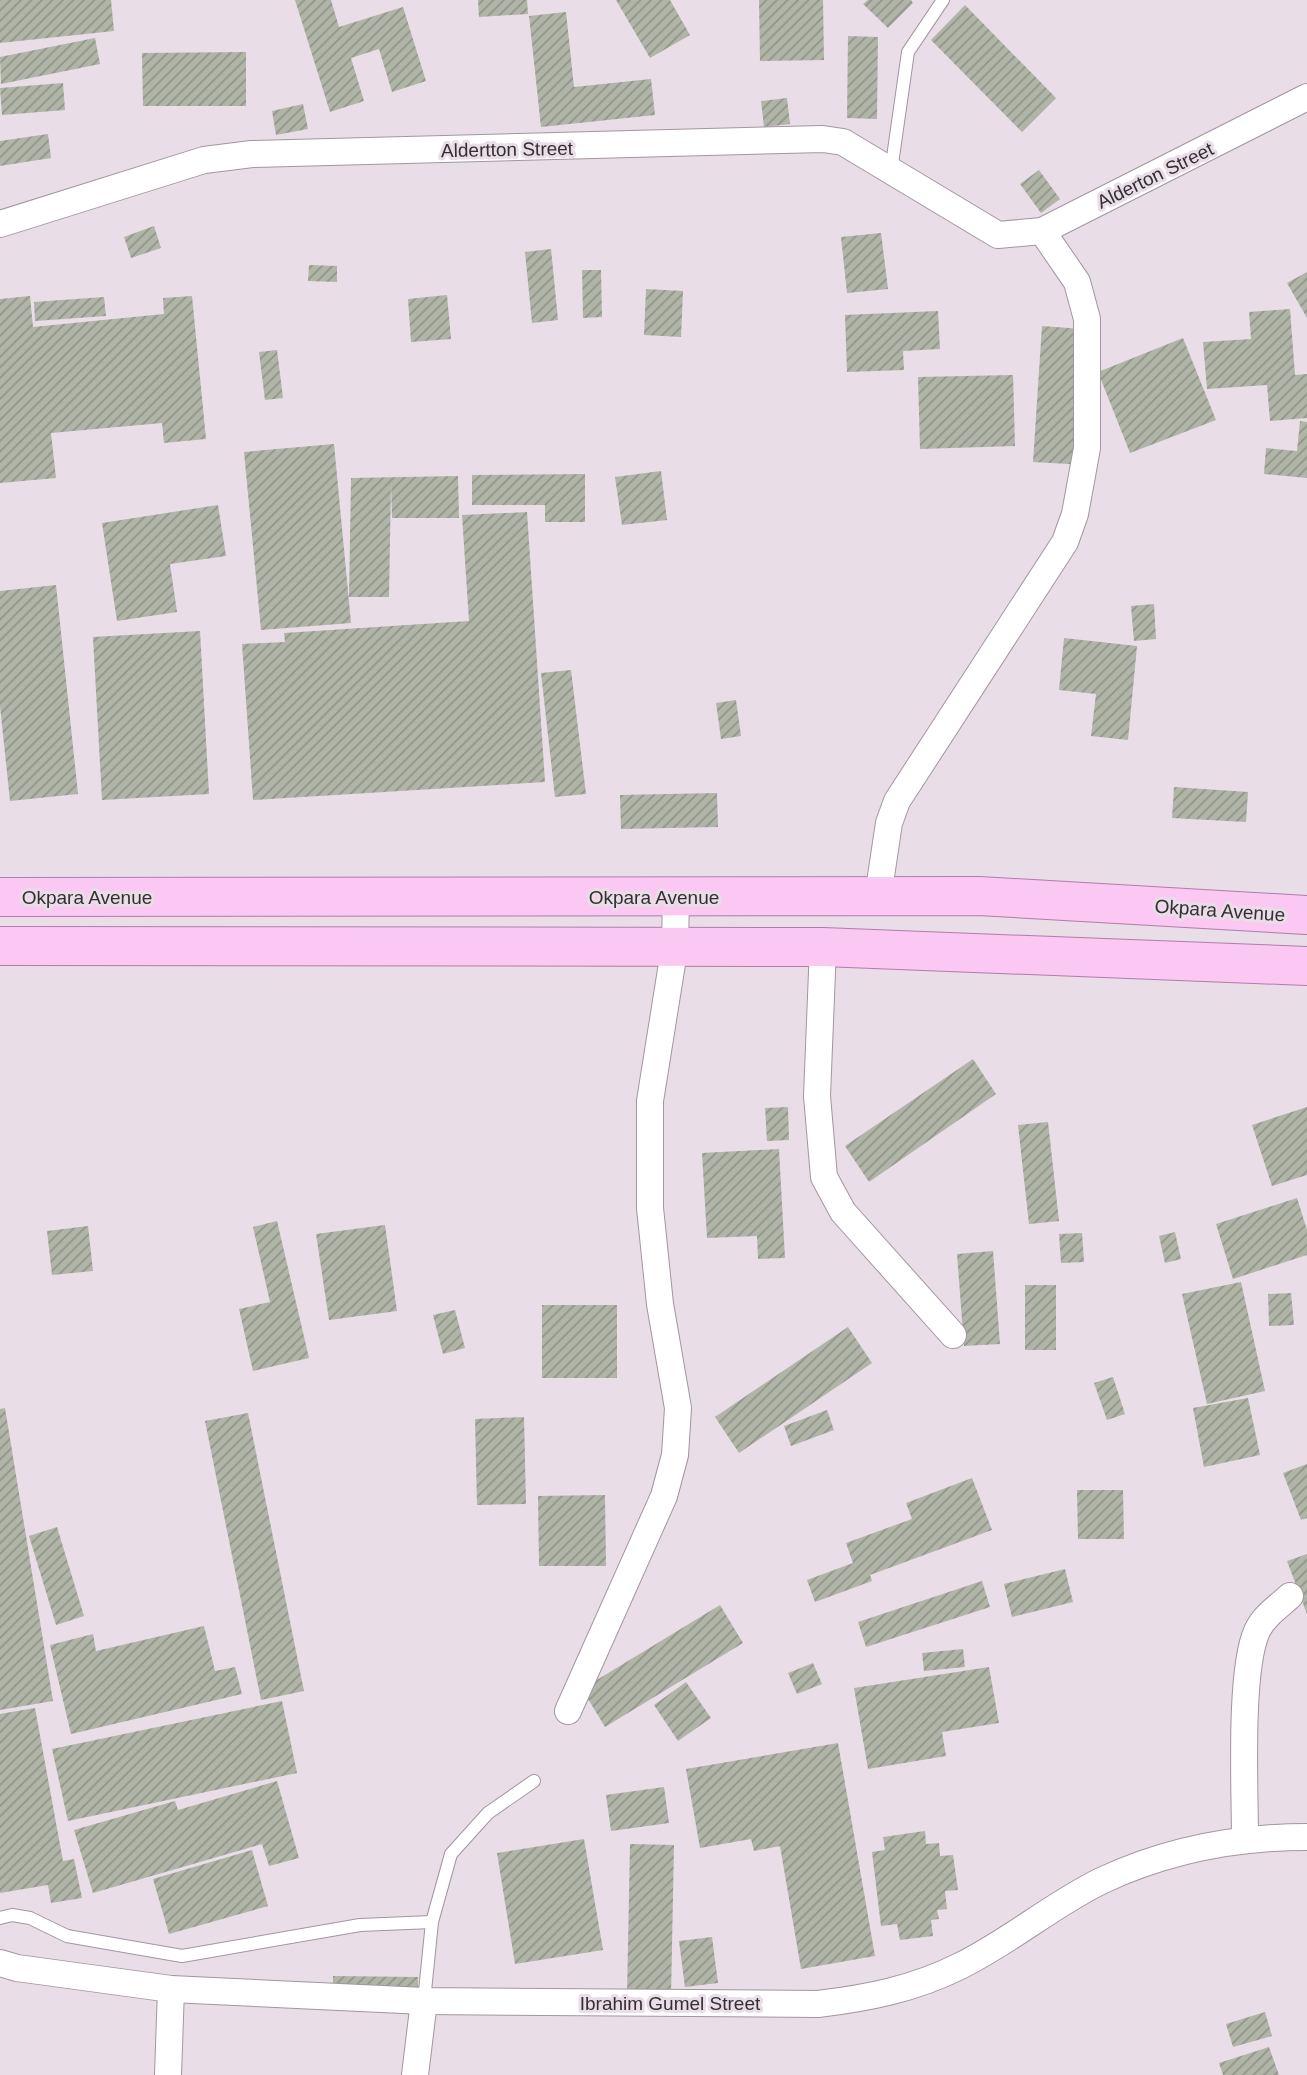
<svg xmlns="http://www.w3.org/2000/svg" width="1307" height="2075" font-family="Arial,sans-serif">
<defs>
<pattern id="building-hatch" width="6" height="6" patternUnits="userSpaceOnUse" patternTransform="scale(1.75)"><rect width="6" height="6" fill="#b0b5a7"/><path d="M-1 1l2-2M0 6l6-6M5 7l2-2" fill="none" stroke="#909489"/></pattern>
</defs>
<rect width="100%" height="100%" fill="#e9dde7"/>
<g fill="url(#building-hatch)">
<path d="M0,0h111l3,31 -114,12z"/>
<path d="M295,0h36l8,27 64,-20 23,74 -34,11 -13,-43 -28,9 13,43 -34,11z"/>
<path d="M478,0h49l1,14 -49,3z"/>
<path d="M616,0h54l20,35 -40,23z"/>
<path d="M759,0h64l1,60 -64,1z"/>
<path d="M868,0h43l2,3 -25,25 -25,-24z"/>
<path d="M965,5l91,93 -34,34 -91,-92z"/>
<path d="M566,12l8,75 77,-8 4,36 -114,12 -12,-111z"/>
<path d="M848,36l30,1 -1,82 -30,-1z"/>
<path d="M95,38l5,26 -99,20 -1,-27z"/>
<path d="M246,52v54h-103l-1,-53z"/>
<path d="M63,83l2,27 -63,5 -2,-27z"/>
<path d="M787,98l3,26 -26,3 -3,-26z"/>
<path d="M303,104l5,25 -32,6 -4,-24z"/>
<path d="M48,134l3,24 -51,8v-25z"/>
<path d="M1039,170l21,29 -19,14 -21,-29z"/>
<path d="M154,226l7,22 -30,10 -7,-21z"/>
<path d="M881,233l7,56 -41,4 -6,-56z"/>
<path d="M551,249l7,71 -26,3 -7,-71z"/>
<path d="M309,265l28,1v16l-29,-1z"/>
<path d="M582,270h19l1,47 -19,1z"/>
<path d="M1307,272v46l-20,-35z"/>
<path d="M646,289l37,2 -2,46 -37,-2z"/>
<path d="M447,295l4,44 -40,3 -3,-43z"/>
<path d="M30,296l3,31 131,-13 -1,-16 29,-2 14,143 -42,4 -2,-20 -111,10 5,45 -56,5v-184z"/>
<path d="M104,297l2,19 -71,5 -1,-19z"/>
<path d="M1290,309l5,66 12,-1v44l-37,3 -3,-36 -60,4 -4,-47 48,-3 -2,-27z"/>
<path d="M938,311l2,38 -37,2 1,19 -57,2 -2,-57z"/>
<path d="M1042,326l54,4 -9,135 -54,-3z"/>
<path d="M1183,338l33,82 -86,33 -32,-81z"/>
<path d="M277,350l6,48 -18,2 -6,-48z"/>
<path d="M1013,375l2,71 -95,3 -2,-72z"/>
<path d="M1300,421l7,1v56l-43,-4 2,-26 31,3z"/>
<path d="M334,444l17,179 -90,7 -17,-178z"/>
<path d="M661,471l6,49 -45,5 -7,-48z"/>
<path d="M585,474v48h-40v-17h-73v-30z"/>
<path d="M458,476l1,42h-67l-1,-35 -2,114h-40l2,-119z"/>
<path d="M218,505l8,51 -56,8 7,48 -60,9 -15,-98z"/>
<path d="M527,512l18,270 -292,18 -11,-156 43,-2 -1,-9 185,-12 -7,-106z"/>
<path d="M56,585l22,209 -68,7 -10,-95v-115z"/>
<path d="M1154,604l2,35 -22,2 -3,-35z"/>
<path d="M200,631l9,163 -107,6 -9,-163z"/>
<path d="M1064,638l73,8 -9,94 -37,-4 5,-42 -37,-4z"/>
<path d="M571,670l15,124 -31,3 -14,-124z"/>
<path d="M736,700l5,36 -20,3 -5,-36z"/>
<path d="M1174,787l74,5 -2,30 -74,-4z"/>
<path d="M717,793l1,34 -97,2 -1,-34z"/>
<path d="M973,1059l23,35 -127,88 -24,-36z"/>
<path d="M788,1107l1,33 -22,1 -2,-33z"/>
<path d="M1307,1107v68l-35,11 -20,-61z"/>
<path d="M1048,1122l11,99 -30,3 -11,-99z"/>
<path d="M779,1149l6,109 -27,1 -1,-23 -50,2 -5,-85z"/>
<path d="M1297,1198l10,32v25l-74,24 -17,-55z"/>
<path d="M277,1221l32,137 -56,13 -14,-62 31,-7 -17,-75z"/>
<path d="M385,1225l12,86 -68,9 -13,-86z"/>
<path d="M88,1226l5,45 -41,4 -5,-44z"/>
<path d="M1175,1232l6,27 -16,4 -6,-27z"/>
<path d="M1082,1233l2,29 -23,1 -2,-29z"/>
<path d="M993,1251l7,93 -36,2 -7,-92z"/>
<path d="M1241,1282l24,109 -58,13 -25,-110z"/>
<rect x="1025" y="1285" width="31" height="65"/>
<path d="M1291,1293l3,32 -25,1 -1,-32z"/>
<rect x="542" y="1305" width="75" height="73"/>
<path d="M455,1310l10,38 -22,6 -10,-39z"/>
<path d="M848,1327l24,36 -133,90 -24,-36z"/>
<path d="M1113,1377l12,37 -18,6 -13,-37z"/>
<path d="M1248,1398l12,57 -56,12 -11,-59z"/>
<path d="M5,1408l48,293 -53,9v-301z"/>
<path d="M827,1410l7,20 -43,16 -7,-20z"/>
<path d="M248,1413l56,278 -43,9 -56,-279z"/>
<path d="M524,1417l2,87 -49,1 -2,-86z"/>
<path d="M1307,1464v54l-6,2 -18,-47z"/>
<path d="M972,1478l20,52 -122,45 2,6 -57,21 -8,-22 46,-17 -7,-20 66,-24 -6,-16z"/>
<path d="M1077,1490h46l1,49h-46z"/>
<path d="M605,1495l1,71h-67l-1,-70z"/>
<path d="M57,1527l27,89 -28,9 -27,-89z"/>
<path d="M1307,1554v60l-20,-53z"/>
<path d="M1065,1569l8,33 -61,15 -8,-33z"/>
<path d="M982,1581l8,26 -124,40 -8,-25z"/>
<path d="M720,1605l23,38 -138,84 -23,-38z"/>
<path d="M204,1626l11,45 20,-4 7,27 -171,40 -21,-89 43,-11 3,17z"/>
<path d="M963,1649l2,18 -41,4 -2,-18z"/>
<path d="M813,1663l9,21 -25,10 -9,-21z"/>
<path d="M989,1667l10,56 -57,9 4,24 -78,13 -14,-81z"/>
<path d="M686,1682l25,36 -33,23 -24,-36z"/>
<path d="M282,1701l15,72 -229,48 -16,-72z"/>
<path d="M35,1708l28,153 11,-2 8,39 -31,5 -3,-18 -48,8v-179z"/>
<path d="M838,1743l37,213 -74,13 -21,-123 -26,5 -3,-12 -51,9 -14,-79z"/>
<path d="M277,1781l22,77 -30,8 -7,-22 -169,49 -19,-63 101,-29 3,9z"/>
<path d="M664,1787l5,36 -58,8 -5,-36z"/>
<path d="M925,1831l1,13 13,-1 1,13 13,-1 5,35 -13,1 2,18 -10,1 2,9 -8,1 2,16 -33,4 -3,-16 -16,2 -9,-74 13,-2 -2,-13z"/>
<path d="M584,1839l19,111 -88,14 -18,-111z"/>
<path d="M630,1844l44,1 -3,151 -44,-1z"/>
<path d="M252,1850l16,56 -99,28 -16,-55z"/>
<path d="M712,1937l6,46 -33,4 -6,-46z"/>
<path d="M333,1976l85,1v19l-85,-1z"/>
<path d="M1265,2012l7,24 -39,11 -7,-23z"/>
<path d="M1269,2047l10,28h-56l-4,-12z"/>
</g>
<g fill="none" stroke-linecap="round" stroke-linejoin="round">
<defs>
<g id="lane">
<path d="M891,171l17,-119 35,-52"/>
<path d="M0,1918l12,-3 18,3 37,18 115,20 178,-31 72,-3"/>
<path d="M424,2001l8,-79 19,-68 37,-41 46,-32"/>
</g>
<g id="street">
<path d="M0,224l204,-64 48,-6 571,-15 20,3 155,93 44,-4 265,-134"/>
<path d="M878,896l11,-73 8,-22 168,-259 10,-28 12,-66v-129l-10,-37 -35,-51"/>
<path d="M823,947l-6,149 7,81 19,35 110,123"/>
<path d="M568,1711l96,-215 11,-41 3,-47 -18,-104 -10,-96v-107l25,-156 1,-48"/>
<path d="M1245,1839c0,-48 -6,-168 12,-208 7,-15 21,-24 33,-35"/>
<path d="M0,1963l17,5 154,21 253,12 394,3c50,-6 96,-15 142,-38 49,-24 92,-61 141,-85 66,-31 134,-44 206,-44"/>
<path d="M168,2075l3,-86"/>
<path d="M415,2075l9,-74"/>
</g>
<g id="primary">
<path d="M0,897l979,-1 328,19"/>
<path d="M0,946l823,1 484,19"/>
</g>
</defs>
<use href="#lane" stroke="#a296a0" stroke-width="14"/>
<use href="#street" stroke="#a296a0" stroke-width="28"/>
<use href="#primary" stroke="#b27bab" stroke-width="40"/>
<use href="#lane" stroke="#fff" stroke-width="12"/>
<use href="#street" stroke="#fff" stroke-width="26"/>
<use href="#primary" stroke="#fac8f3" stroke-width="38"/>
</g>
<g text-anchor="middle" stroke-width="6" stroke-linejoin="round" paint-order="stroke">
<g font-size="19" fill="#342f33" stroke="#e9dde7">
<text transform="translate(507 149) rotate(-1)" y="7">Aldertton Street</text>
<text transform="translate(1155 175) rotate(-26)" y="7">Alderton Street</text>
<text x="87" y="904">Okpara Avenue</text>
<text x="654" y="904">Okpara Avenue</text>
<text transform="translate(1220 910) rotate(4)" y="7">Okpara Avenue</text>
<text x="670" y="2010">Ibrahim Gumel Street</text>
</g>
</g>
</svg>
